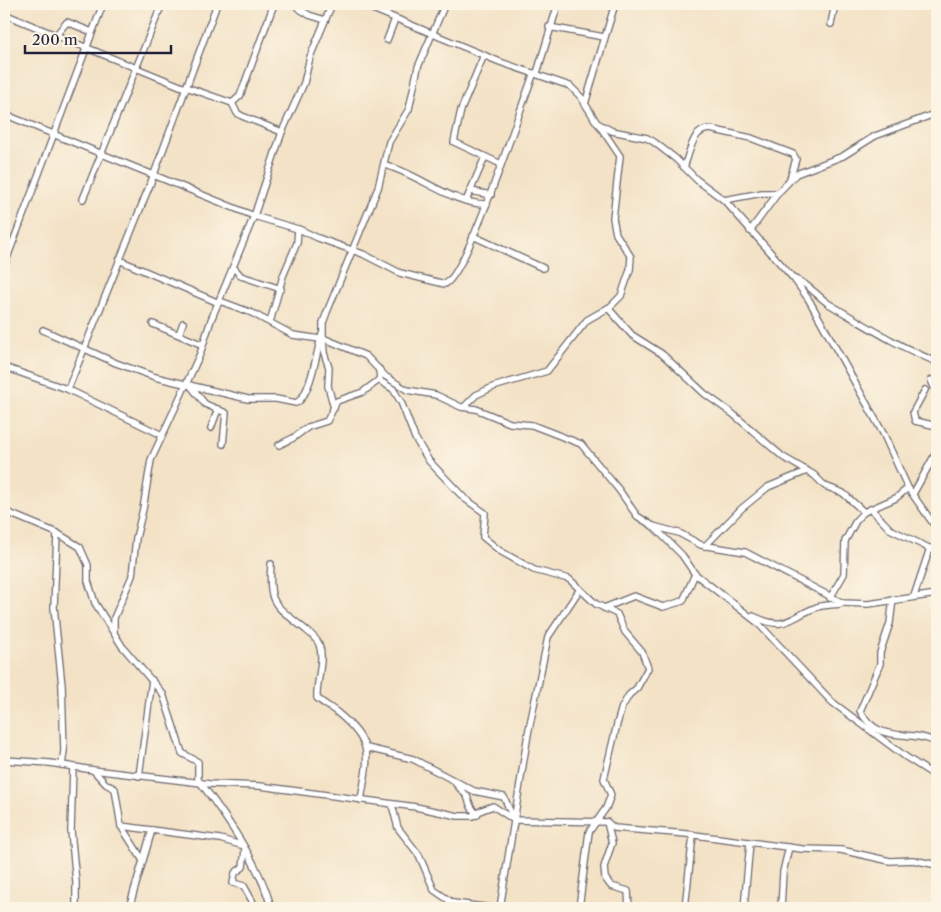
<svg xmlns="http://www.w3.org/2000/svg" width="941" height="912" font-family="'Libre Caslon Text',serif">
<rect width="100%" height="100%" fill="#fcf5e5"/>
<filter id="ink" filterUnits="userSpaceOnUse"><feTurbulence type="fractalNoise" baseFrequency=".02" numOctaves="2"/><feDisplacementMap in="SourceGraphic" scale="10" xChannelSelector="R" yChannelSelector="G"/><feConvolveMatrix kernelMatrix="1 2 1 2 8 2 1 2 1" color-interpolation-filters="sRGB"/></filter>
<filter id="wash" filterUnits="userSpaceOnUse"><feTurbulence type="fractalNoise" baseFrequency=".0096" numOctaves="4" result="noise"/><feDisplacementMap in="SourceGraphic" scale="20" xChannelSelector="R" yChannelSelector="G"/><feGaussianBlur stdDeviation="1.12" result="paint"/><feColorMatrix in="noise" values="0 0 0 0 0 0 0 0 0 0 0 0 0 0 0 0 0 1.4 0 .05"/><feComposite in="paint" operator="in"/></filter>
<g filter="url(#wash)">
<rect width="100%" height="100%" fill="#f3e2c6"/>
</g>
<g filter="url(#ink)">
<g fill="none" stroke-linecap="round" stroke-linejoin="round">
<defs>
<g id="minor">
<path d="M361,4l139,58 70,24 11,11 16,26 15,8 35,7 7,4 22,17 21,21 27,20 70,79 15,21 75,135 24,53 29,41"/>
<path d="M445,4l-27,63 -9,42 -20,33 -11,46 -51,124 -4,11v15l43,18 19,20 22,14 29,5 25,12 15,2 34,14 22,2 49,19 38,46 18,26 16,10 29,29 13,19 62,48 75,80 74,55 31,20"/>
<path d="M931,4l6,5"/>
<path d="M298,8l11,7 16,5"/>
<path d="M4,14l181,74"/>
<path d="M831,24l4,-20"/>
<path d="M549,27l55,10"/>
<path d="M56,35l11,-13 25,10"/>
<path d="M387,40l8,-21"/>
<path d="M484,55l-23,55 -7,32 47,22"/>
<path d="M537,73l21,-69"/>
<path d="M186,87l46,16 5,10 5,3 40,16"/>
<path d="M232,103l8,-7 34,-92"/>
<path d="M585,104l30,-100"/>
<path d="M4,114l250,102 47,14 17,8 45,16 37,19 45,11c23,-10 76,-180 89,-211"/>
<path d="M385,165c32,8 68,40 102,39"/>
<path d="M684,167c6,-14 8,-38 26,-38l41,9 42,16 3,5 -6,20"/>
<path d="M471,191l20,4"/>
<path d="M83,199l79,-195"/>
<path d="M724,200l38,-7h16"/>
<path d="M466,201l19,-44"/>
<path d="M750,231l28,-38 18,-19 47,-18 32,-20 62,-23"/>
<path d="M473,236l70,32"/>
<path d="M119,260l100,43"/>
<path d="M4,266l99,-262"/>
<path d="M234,268l7,8 40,13"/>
<path d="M795,279c14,5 22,17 34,25 36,21 70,43 108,58"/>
<path d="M220,301l32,12 41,22 27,4"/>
<path d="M608,308l24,27 30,19 43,40 28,20 50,43 31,18 11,11 18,7 21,19"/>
<path d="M270,322l13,-46 14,-33 1,-14"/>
<path d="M153,324l50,21"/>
<path d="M43,330l73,33 39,14 93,22h28l20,4c15,-7 21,-54 26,-69"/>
<path d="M179,334l4,-11"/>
<path d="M323,338l1,15 5,15 -1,18 6,22"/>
<path d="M4,367l63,22 95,46"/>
<path d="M379,369l1,12 13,8 8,13 14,36 14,23 35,37 21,15 -2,24 17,14 34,19 35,9 27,25 21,10 8,18 17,20 6,16 -11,20 -8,7 -7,12 -5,17 -13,55 7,16 -5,13 -17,24 -10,76"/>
<path d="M931,380l6,14"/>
<path d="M190,385l15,19 21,9 -3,31"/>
<path d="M68,389l85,-212 64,-173"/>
<path d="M925,390l-12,22 2,9 22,5"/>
<path d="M464,407l12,-12 17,-8 54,-16 40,-51 23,-13 11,-11 9,-26 1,-13 -15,-23 -3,-16 7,-62 -21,-31"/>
<path d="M211,428l7,-19"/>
<path d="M279,445l14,-7 15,-11 19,-6 10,-20 26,-9 16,-12"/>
<path d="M913,494l24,-43"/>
<path d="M871,509l19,20 47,23"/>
<path d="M4,511l53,22 23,14 8,18v16l7,22 27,43 41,48 19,59 16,9v20"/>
<path d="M653,526l26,7 22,12 44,7 98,51 25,1 69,-10"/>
<path d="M57,533l-3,74 8,79 2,65 -2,14"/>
<path d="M705,546l36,-37 27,-22 39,-16"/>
<path d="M271,564c-3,43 4,40 35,66 5,4 10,8 13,14 6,16 -3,37 -2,54 7,6 15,10 22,16 36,30 29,43 22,86"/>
<path d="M914,596l16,-48"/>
<path d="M830,598l14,-24 1,-33 12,-22 7,-7 32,-14 12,-10"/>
<path d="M893,599l-3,24 -10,30v11l-20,47c20,35 48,17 76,31"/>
<path d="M604,608l30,-12 29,11 20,-6 12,-27"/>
<path d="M753,616c33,16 35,2 64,-9 7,-2 16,-2 23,-3"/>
<path d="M114,632v-14l18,-42 4,-38 7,-29 8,-49 49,-106 11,-34 43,-104 28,-84 22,-49 6,-26 22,-53"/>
<path d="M367,748l46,11 61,32 30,6 10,23"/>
<path d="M4,760l46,3 43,7 117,14 50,2 156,21 42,9h15l9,-6 11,-4 21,14 93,2 7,6 73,6 115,15 39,1 49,11 23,-1 24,5"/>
<path d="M73,767l-2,64 5,51v26"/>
<path d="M93,770l13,14 9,5 6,37 21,33"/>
<path d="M139,776l13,-96"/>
<path d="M200,782c25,33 62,86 71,126"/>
<path d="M456,784l11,12 4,11 6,8"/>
<path d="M392,805l6,23 21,27 15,35 19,13 39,5"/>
<path d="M607,822l5,21 -8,24 1,11 6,8 17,5 1,17"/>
<path d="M121,826l99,13 21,6"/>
<path d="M245,850l-2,17 -8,6 -2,10 11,3 12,22"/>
<path d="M129,908l23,-78"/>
<path d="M500,908l28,-174 20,-97 32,-48"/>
<path d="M685,908l8,-73"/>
<path d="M744,908l6,-65"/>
<path d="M781,908l2,-36 6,-25"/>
</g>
</defs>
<use href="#minor" stroke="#6b656c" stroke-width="8"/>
<use href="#minor" stroke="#fff" stroke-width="5.5"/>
</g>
</g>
<rect width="941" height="912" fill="none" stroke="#fcf5e5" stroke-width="20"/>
<path d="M25 45v8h146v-8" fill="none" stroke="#22223b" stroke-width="2.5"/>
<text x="32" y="45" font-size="15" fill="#22223b" stroke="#fcf5e5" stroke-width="4" paint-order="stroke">200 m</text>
</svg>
